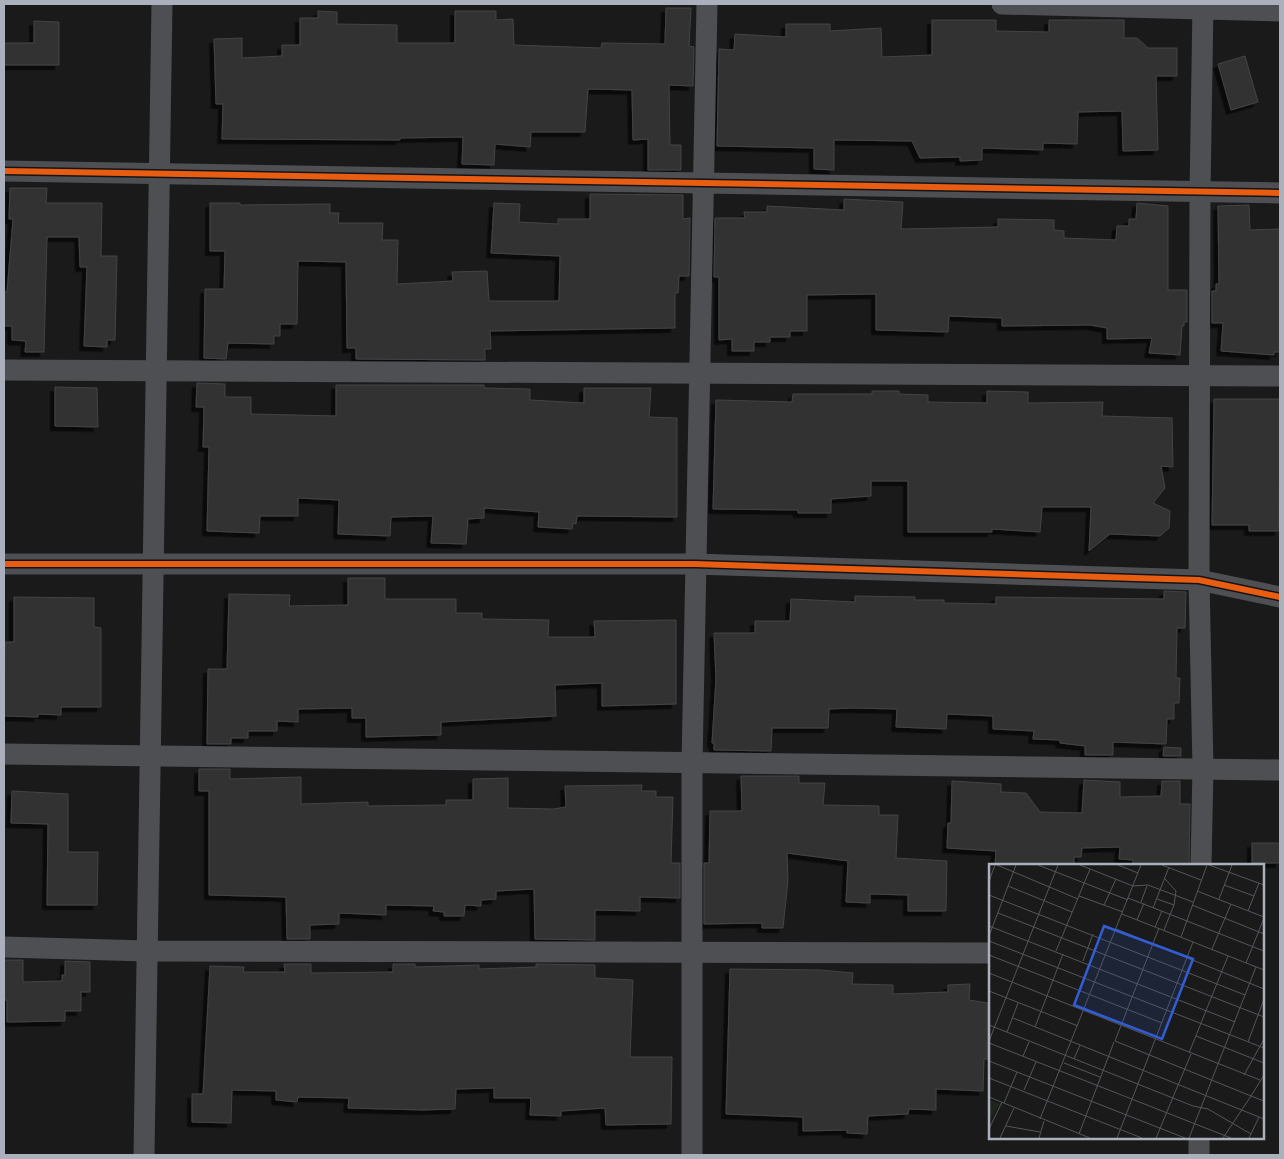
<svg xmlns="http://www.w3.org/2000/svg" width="1284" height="1159" font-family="'Space Grotesk',sans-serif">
<defs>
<filter id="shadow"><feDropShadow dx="-4.5" dy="4.5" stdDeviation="0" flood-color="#0009"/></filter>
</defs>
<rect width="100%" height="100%" fill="#1a1a1a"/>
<g fill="#323232" stroke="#434446" filter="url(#shadow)">
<path d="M666,8h25l-2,38 5,1 -1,39 -24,-1 1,60h11v25h-33v-31l-15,1 -1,-50 -44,-1 -3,43h-54l-1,15 -35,-3 -1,21 -32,-1 1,-27 -63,1v2l-178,-1 1,-35h-7l-2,-65 28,-1v20l40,-2v-11h18v-27h18v-7l19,1v12l60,1v18h58v-32h41v9l17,-1 1,26 87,3 1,-5 63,1z"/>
<path d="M932,20h64v11l53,1v-12h75v18h13l11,10h29v28h-21l2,74 -35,1 -1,-40 -44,1 -1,32 -34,-1v7l-61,-2v12l-22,1v-4l-40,1 -8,-17 -78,-1v30l-20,-1v-21l-97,-2 2,-97 15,1 1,-16 51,3v-13h44v7l51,-3 1,29 50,-2z"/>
<path d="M34,21l25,1v43h-55v-22h30z"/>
<path d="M1245,56l13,46 -27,8 -13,-46z"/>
<path d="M10,188h37l-1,15h56l-1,53h16l-2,84h-8v7l-23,-1 3,-79h-7l-1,-30h-32l-3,115h-19l1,-11 -14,-1v-14h-8v-34h3l6,-73h-4z"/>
<path d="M590,194l93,1v24l7,-1 -1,58h-10l-1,17h-3v35l-185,3 1,18h-6v11l-129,-1v-11h-9l-1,-86 -48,-1 -1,63h-17v12h-6v8l-46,-1 -2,16 -22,-1 1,-69h19l1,-38h-15v-48h30v2l90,-1v9h9l-1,10h45l-1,17h16l-1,44 56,-3 -1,-9 35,-1 2,30h70l1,-45 -69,-3 3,-50 26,1 -1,18 39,2v-5h32z"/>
<path d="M844,199l59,3 -2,27 97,-2v-8l56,1v10l10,1v7l52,2 1,-14h12v-7h7l1,-16 31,3v84h19v32h-3v4h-2l-2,29 -31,-2 3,-15 -45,1v-11l-17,-3 -88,1v-8l-53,-2 -1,16 -72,-2v-36l-69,1v36h-17v6h-20v5h-16v9h-22v-12l-13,1v-63h-5l1,-59h30l-1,-6h23v-6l77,4z"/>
<path d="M1249,205l1,25 30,-1v123h-6v3l-53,-4 2,-28h-11v-32h4v-7h3l-1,-78z"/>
<path d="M197,383l28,1v13h26v17l85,2v-31h148v3l46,1v11l54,3v-15h67l-2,29 28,1v99l-100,-1 -1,8 -3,-1 -1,6 -34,-2 1,-15 -55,-4v10l-16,1 -2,25 -35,-1 2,-27 -42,1 -1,19 -52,-2 1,-34 -41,-2v18h-38l-1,17 -52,-2 2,-84h-6l1,-40h-8z"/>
<path d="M55,387l42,1 1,39 -43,-1z"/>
<path d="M872,391h27v3l29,1v7l59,1v-12l41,1v11l75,-1 -1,14 70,2 1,49 -12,-1 4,22 -12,15 17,8 -1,17 -9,8 -50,-2 -21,17 2,-44h-49l-2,25 -48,-3v3h-84v-51h-37v15l-40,3v14h-33v-3l-85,-1 3,-109 76,2 1,-8h79z"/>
<path d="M1214,399h66l-1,132h-30v-6h-37z"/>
<path d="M348,578h37v21h71v14h26v6l67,1 -1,17h47l-1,-16 82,-1v84l-74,2v-23l-47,2 1,31 -115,6v13l-75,2v-19h-14v-10l-54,1v13l-21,-1v10h-29v7h-17v6h-24l1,-75h19l2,-75 61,1 -1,11 59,-1z"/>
<path d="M1164,591l22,1 -1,36h-8l-1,50h4l-1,25h-5v16h-7l-1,25 -53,-2v13h-28v-9l-25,-3v-3l-27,-1 1,-8 -41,-2v-13l-46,-2 -1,15 -50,-2 1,-18 -44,-1 -24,1 -1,19h-56l-1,23 -57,-1v-7h-2l4,-64 -2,-46h41v-12h35l1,-22 64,3v-6l60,1v3h29v3l52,1v-7l168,2z"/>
<path d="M14,597l80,1v29l7,1v79h-40v8l-23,-1v3l-34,-1 1,-74h9z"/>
<path d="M1164,747l17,1v8h-18z"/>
<path d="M199,769h31v10l71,-2v27l67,-2v4l78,-1v-5h27v-21l35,-1v30l45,1 13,-2 -1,-21 77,-1 -1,6h15v6h17l-2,66h9v35l-40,-1v14l-45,-1v30l-60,-1 -1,-50 -38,2v8l-15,1v6l-16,-1 -1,11h-20v-4l-11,-1 1,-5 -48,-1v10l-47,-2v11l-29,1v14h-23l-1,-42 -77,-2v-104h-10z"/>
<path d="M741,776h58v7h26l-2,22 56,1v9h19l-2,43 51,3 -1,50h-38v-16l-38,-1v9l-24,-1 2,-41 -61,-8 1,27 -5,48h-21v-5l-58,1v-61h5l1,-52h32z"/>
<path d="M1084,780l36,2v15l41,-1 1,-15h18v23h10l-1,61 -56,-1v-4l-14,-1 1,-12 -38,1 -1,9h-7v8h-79l1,-14 -49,-3 1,-25h3l1,-42 49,3v8l25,1 14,19 42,1z"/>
<path d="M12,791l56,3v58h30l-1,53h-50l1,-81 -37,-1z"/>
<rect x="1252" y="843" width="28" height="20"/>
<path d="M4,960h19v22l39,-1v-6h3v-14l25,1v30h-9v19h-16v10l-58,1v-22h-3z"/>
<path d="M284,964h27v9l82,-1v-8h22v3l64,-2v4l57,-2v-3l59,1v13l38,2 -3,77h42l-1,67 -65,1 -1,-17 -44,3v5l-31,-1 1,-17h-37v-10l-38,1 -1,20 -32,1 -75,-2 1,-10 -51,-1 -1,5 -21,-2v-9l-44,-1 -1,33 -39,-1v-28h11l7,-128 34,1 -1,5h42z"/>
<path d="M730,969l90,1 33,3 -1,11 41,1v9l55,-2v-7l22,-1 -1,16 19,3v56h-4l-1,32 -47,-2v21l-27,-1 -1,5 -40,2 -1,18 -20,-1v-3l-44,1v-14l-77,-3z"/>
</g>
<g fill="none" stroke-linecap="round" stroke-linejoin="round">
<g stroke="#4e4f53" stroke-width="21">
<path d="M1002,4l278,7"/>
<path d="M4,171l1276,22"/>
<path d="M4,370l1276,6"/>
<path d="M4,564h691l504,16 81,17"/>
<path d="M4,754l1276,16"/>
<path d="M1201,865l2,-97 -4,-188 1,-387 3,-189"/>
<path d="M4,947l143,4 843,2"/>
<path d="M144,1155l18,-1151"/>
<path d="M692,1155v-391l15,-760"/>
<path d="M1199,1155v-17"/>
</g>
<defs>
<g id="cycleway">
<path d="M4,171l1276,22"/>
<path d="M4,564h691l504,16 81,17"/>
</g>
</defs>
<use href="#cycleway" stroke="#141416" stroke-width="9"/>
<use href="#cycleway" stroke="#e95d12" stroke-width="6"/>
</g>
<g transform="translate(989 864)">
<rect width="275" height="275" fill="#1a1a1a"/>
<path d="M0,236l11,4 -11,18z" fill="#1d251e"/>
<path fill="none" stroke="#54565b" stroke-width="1" d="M8,1l81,34M49,1l90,35M91,1l53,21 15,-1 45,17M129,1l20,8M173,1l39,15M220,1l55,20M176,15l11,12 -2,14M0,17l6,-16M235,21l30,11M19,22l64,26M208,27l67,26M0,31l256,100M90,32l44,16M139,34l136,53M168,35l17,6 -10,25M230,35l13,-34M152,38l6,-16M115,41l12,-26M203,41l72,29M164,44l16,-41M259,47l11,-28M9,49l266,104M133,50l142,56M148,56l7,-17M0,62l246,96M166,63l7,-16M170,64l-44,113 136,55 -28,42M127,65l148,60M0,72l27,-71M192,73l26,-72M0,77l275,107M223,85l19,-45M67,87l34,-82M0,91l173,68M94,97l10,-27M257,99l18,-45M0,109l271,107M0,127l89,35M24,154l251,101M0,161l204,81 15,3 43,25M46,163l28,-73M18,168l11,-29M207,172l68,27M0,177l69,-176M259,178l16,-43M0,179l242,95M200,189l39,-97M34,192l6,-14M85,195l6,-14M0,197l196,77M75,199l36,14M255,211l20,-36M275,211l-13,21 13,5M0,214l153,60M35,226l12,-28M0,233l101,41M15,239l13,-31M51,255l101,-254M17,262l34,6M0,265l13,-27M90,270l35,-92M11,274l14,-30M50,274l5,-17M128,274l76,-196M167,274l35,-84M200,274l67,-171M260,274l10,-21"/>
<path fill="#325dd4" fill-opacity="0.15" stroke="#325dd4" stroke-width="2.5" d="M115,62l89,33 -31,80 -88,-34z"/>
<rect width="275" height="275" fill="none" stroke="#aab0bc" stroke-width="2.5"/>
</g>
<rect width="1284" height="1159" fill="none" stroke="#aab0bc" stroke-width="10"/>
</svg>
